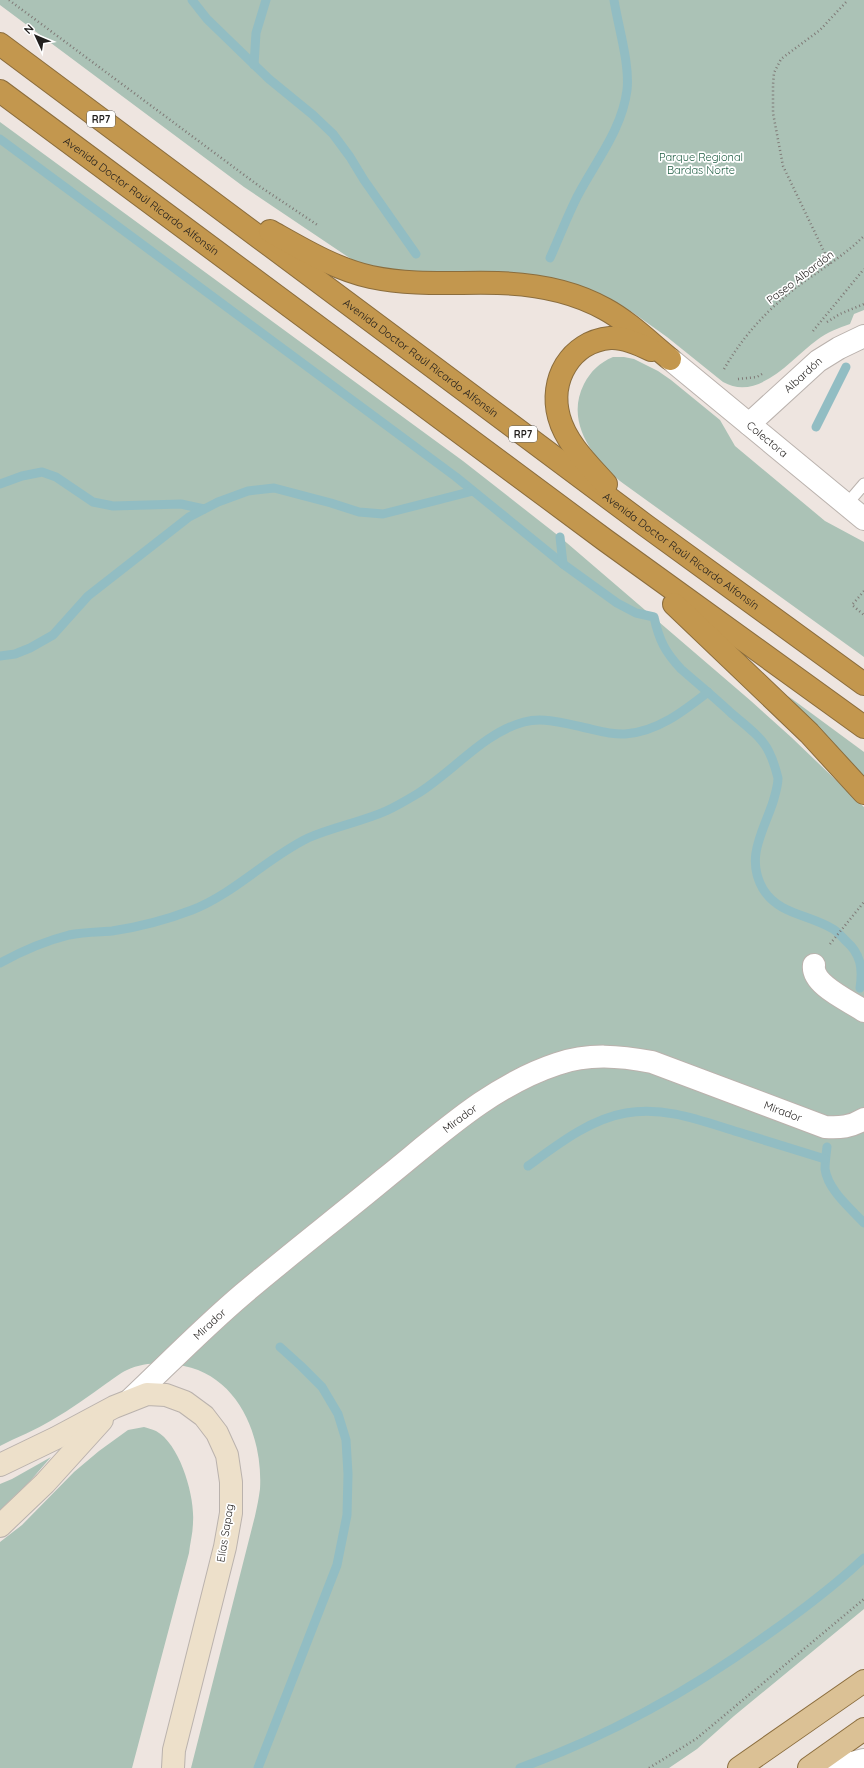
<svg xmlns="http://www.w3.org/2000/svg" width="864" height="1768" font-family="Quicksand,sans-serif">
<rect width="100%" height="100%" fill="#eee5e0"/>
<g fill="#abc2b6">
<path d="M0,0h864v310l-10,4 -4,10c-11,4 -23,8 -33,16 -26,19 -58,62 -94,42l-56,-45 -35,-25 -21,-12 -58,-21 -37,-6 -97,4 -62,-14 -113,-76 -244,-182z"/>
<path d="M0,122l463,339 97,76 191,164 40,36 73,70v802l-130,107 -37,33 -28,19h-478l64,-252c2,-9 4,-19 5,-27 3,-52 -21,-112 -76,-123 -19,-4 -39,-4 -57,4 -7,3 -14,9 -20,13 -18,13 -36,26 -55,37 -16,10 -35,17 -52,26z"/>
<path d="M613,357h11l10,2 24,12 13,9 49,40 15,26 90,75 39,21v115l-240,-173c-29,-23 -60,-61 -40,-100 7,-13 15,-21 29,-27z"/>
<path d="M788,696l76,56v29z"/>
<path d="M144,1427c3,1 8,2 12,4 24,13 39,65 37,91 0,11 -3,21 -4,31l-57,215h-132v-226l22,-17 52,-53 25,-21 29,-21z"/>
<path d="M51,1457l-20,23 -31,30v-26l12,-5z"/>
</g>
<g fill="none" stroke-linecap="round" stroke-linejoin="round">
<g stroke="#92bdc3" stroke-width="9">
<path d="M192,0l15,19 62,60 44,36 20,19 17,23 14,23 52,74"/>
<path d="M254,65l2,-32 10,-33"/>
<path d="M0,139l456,338 107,87 54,39 19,10 18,4c5,23 11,35 27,52 17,15 34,29 50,44 13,11 31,24 38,39 4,8 7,18 9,26 0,8 -3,17 -5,24 -10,30 -28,56 -10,87 16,26 46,25 70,40 5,3 9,8 13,12 15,13 17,28 14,47"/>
<path d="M550,258c9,-20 17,-41 27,-61 18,-35 45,-67 50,-107 3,-26 -9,-64 -13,-90"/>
<path d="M816,427l30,-60"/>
<path d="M0,484l22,-8 20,-4 14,5 37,25 20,4 68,-2 23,5"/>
<path d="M560,537l3,27"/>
<path d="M0,656l15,-2 15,-6 23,-13 35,-39 101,-79 29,-15 30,-11 26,-3 57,15 28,9 24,2 90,-23"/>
<path d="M0,963c22,-12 45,-22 69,-28 14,-3 29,-3 43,-4 27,-4 54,-11 80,-21 43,-17 75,-52 116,-72 25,-11 53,-16 78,-27 11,-5 21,-11 31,-17 36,-22 66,-61 107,-72 19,-5 40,1 58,5 14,3 29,8 43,7 32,-2 59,-23 83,-42"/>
<path d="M827,1147c-1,8 -2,15 -2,22 3,21 25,39 39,54"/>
<path d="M528,1166c29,-21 62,-47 98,-53 39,-7 76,8 112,19 29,9 58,18 87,27"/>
<path d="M258,1768l79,-203 10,-50 1,-41 -2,-34 -8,-26 -16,-27 -21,-21 -21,-19"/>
<path d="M520,1768c89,-32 170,-77 247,-133 34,-24 67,-49 97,-77"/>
</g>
<defs>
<path id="lane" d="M846,505l18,-21"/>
<g id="street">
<path id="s1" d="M670,359l194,160"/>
<path id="s2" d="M749,424l69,-63 21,-13 25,-12"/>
<path d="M814,965c-3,20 36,36 50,46"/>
<path id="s3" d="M130,1400c37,-35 74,-73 113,-106 46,-39 94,-76 140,-114 54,-43 107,-94 174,-116 32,-11 63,-8 95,-2l173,65c15,1 26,0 39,-8"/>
<path d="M832,1768l32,-8"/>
</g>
<g id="secondary">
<path d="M0,1465l56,-27 58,-31 33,-13 19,1 19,7 19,14 13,17 10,22 4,27v31l-6,34 -51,203 -1,18"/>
<path d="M0,1526l45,-43 57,-63"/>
</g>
<g id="primary">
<path d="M739,1768l125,-87"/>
<path d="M809,1768l55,-39"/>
</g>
<g id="highway">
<path id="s4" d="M0,44l645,481 219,159"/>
<path id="s5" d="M0,91l605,449 259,187"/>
<path d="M270,231c32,18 65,38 101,46 42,9 84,5 127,6 36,1 75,8 107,26 24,13 44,33 65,50"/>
<path d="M606,484c-18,-20 -40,-41 -47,-67 -10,-37 11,-75 51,-79 13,-1 29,6 41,12"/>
<path d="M674,604l135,129 55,60"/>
</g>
</defs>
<use href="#lane" stroke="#bab2ad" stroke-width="13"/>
<use href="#street" stroke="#bab2ad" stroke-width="24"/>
<use href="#secondary" stroke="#bab2ad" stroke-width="24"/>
<use href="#primary" stroke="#8b6d3d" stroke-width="24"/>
<use href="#highway" stroke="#8b6d3d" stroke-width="24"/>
<g stroke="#7f7976" stroke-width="2.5" stroke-dasharray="1 3" stroke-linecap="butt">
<path d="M9,0l250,186 60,40"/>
<path d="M830,264l-47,-98 -10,-53v-28l1,-12 7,-14 39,-29 28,-30"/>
<path d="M827,322l13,-8 24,-10"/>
<path d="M813,331l51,-62"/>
<path d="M724,369c18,-31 40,-56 69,-79 23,-18 50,-33 71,-54"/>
<path d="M738,379l19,-2 5,-3"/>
<path d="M864,591l-12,14 12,10"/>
<path d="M830,944l34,-42"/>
<path d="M649,1768l47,-29 168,-140"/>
</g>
<use href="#lane" stroke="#fff" stroke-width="11"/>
<use href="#street" stroke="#fff" stroke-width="22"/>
<use href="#secondary" stroke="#ede0ca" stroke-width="22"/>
<use href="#primary" stroke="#dbc195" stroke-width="22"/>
<use href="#highway" stroke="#c3974e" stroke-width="22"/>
</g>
<g text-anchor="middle" stroke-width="3.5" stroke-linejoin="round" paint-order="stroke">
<g fill="#fff" stroke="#646261" stroke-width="1">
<rect x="87" y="111" width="28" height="16" rx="3"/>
<rect x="509" y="426" width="28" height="16" rx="3"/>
</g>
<g font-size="10" font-weight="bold" fill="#221f1d">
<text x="101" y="123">RP7</text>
<text x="523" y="438">RP7</text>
</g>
<g font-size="11" fill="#205e44" stroke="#fff">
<text x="701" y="161">Parque Regional<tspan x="701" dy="13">Bardas Norte</tspan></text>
</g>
<g font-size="11" fill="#221f1d" stroke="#fff">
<text dy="4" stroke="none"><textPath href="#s5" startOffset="176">Avenida Doctor Raúl Ricardo Alfonsín</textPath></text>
<text transform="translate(800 277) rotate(-37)" y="4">Paseo Albardón</text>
<text dy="4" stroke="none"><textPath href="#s4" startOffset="525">Avenida Doctor Raúl Ricardo Alfonsín</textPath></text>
<text dy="4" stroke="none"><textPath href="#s2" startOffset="73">Albardón</textPath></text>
<text dy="4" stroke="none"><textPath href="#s1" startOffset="126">Colectora</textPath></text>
<text dy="4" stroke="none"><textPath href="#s4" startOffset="849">Avenida Doctor Raúl Ricardo Alfonsín</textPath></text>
<text dy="4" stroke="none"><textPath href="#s3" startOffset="782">Mirador</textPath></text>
<text dy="4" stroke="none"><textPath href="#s3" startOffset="434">Mirador</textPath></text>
<text dy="4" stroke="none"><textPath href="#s3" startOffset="110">Mirador</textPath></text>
<text transform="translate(225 1533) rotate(-81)" y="4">Elías Sapag</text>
</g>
</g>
<g transform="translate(36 36) rotate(314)" stroke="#ffffff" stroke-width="3" paint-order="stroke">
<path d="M0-3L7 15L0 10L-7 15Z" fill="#221f1d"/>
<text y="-6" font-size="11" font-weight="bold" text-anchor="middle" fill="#221f1d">N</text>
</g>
</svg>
